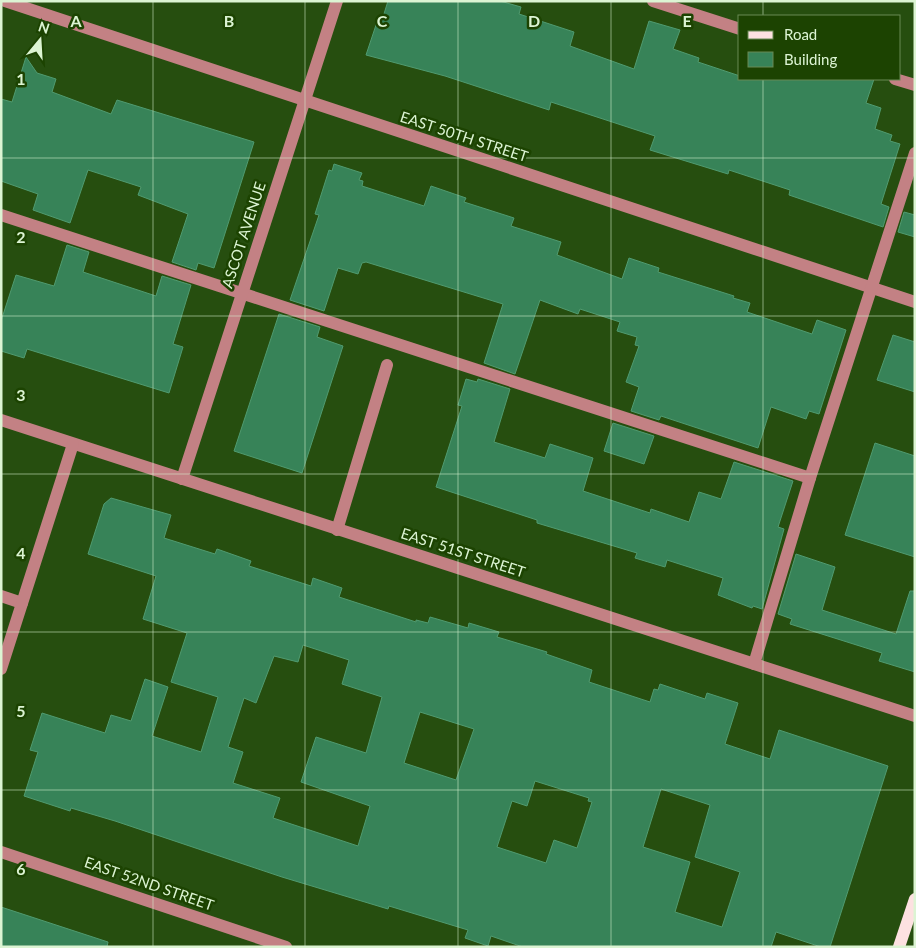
<svg xmlns="http://www.w3.org/2000/svg" width="916" height="948" font-family="Lato,sans-serif">
<rect width="100%" height="100%" fill="#264e0f"/>
<g fill="#378358" stroke="#509b70" fill-rule="evenodd">
<path d="M388,1h112l21,6 -2,7 55,18 -4,14 64,23 15,-48 31,9 -7,19 26,9 -1,4 42,14v3h134l-8,24 15,5 -6,21 17,6 -2,6 10,3 -19,60 8,3 -6,20 -94,-32 1,-5 -61,-20 -1,4 -78,-24 5,-14 -104,-34 -2,8 -104,-34 -79,-21 13,-39 4,1z"/>
<path d="M26,57l11,16 19,6 -4,13 59,22 6,-14 137,42 -40,126 -16,-5 -2,7 -24,-8 16,-48 -50,-19 3,-8 -53,-17 -18,53 -37,-13 5,-16 -37,-13v-82l11,3z"/>
<path d="M334,164l28,9 -3,7 4,1 -1,5 62,20 7,-20 35,12 -2,4 50,16 -3,8 50,16 -4,13 65,24 7,-21 30,10 -1,4 76,24 -1,2 17,5 -3,9 65,22 5,-14 29,10 -27,84 -10,-3 -3,8 -35,-12 -13,41 -97,-32 -2,4 -28,-9 8,-24 -13,-5 13,-36 -4,-1 2,-8 -20,-6 3,-9 -40,-13 -2,5 -38,-14 -25,74 -31,-11 19,-59 -137,-42 -4,1 -4,11 -20,-6 -14,43 -34,-11 29,-85 -4,-1 14,-44 3,1z"/>
<path d="M904,212l11,3v22l-17,-5z"/>
<path d="M67,245l22,7 -6,20 73,24 6,-20 29,9 -18,59 10,3 -14,46 -142,-44 -3,9 -23,-7v-30l15,-46 38,11z"/>
<path d="M279,314l41,13 -3,10 26,9 -41,127 -68,-22z"/>
<path d="M893,335l22,7v50l-38,-12z"/>
<path d="M466,379l11,3 1,-3 32,10 -16,53 51,16 5,-14 43,14 -10,33 67,22 1,-4 38,13 10,-30 22,7 13,-37 59,19 -15,46 6,2 -22,80 -9,-3 -1,2 -34,-13 5,-17 -56,-18 -2,7 -30,-9 2,-5 -100,-30v-3l-101,-33 26,-81 -4,-1z"/>
<path d="M613,423l41,13 -10,28 -40,-13z"/>
<path d="M875,443l40,13v101l-70,-22z"/>
<path d="M111,498l60,17 -7,23 51,16 2,-5 34,12 -2,5 62,20 2,-8 29,10 -3,9 77,25v-2l12,3 2,-6 38,11 1,-5 30,9 -2,5 50,15 -1,2 46,16 -3,12 61,20 4,-13 4,1 2,-6 45,15 2,-6 31,10 -13,41 45,15 9,-29 109,36 -58,181h-9l-45,-15 -5,15h-248l-32,-11 -3,10 -23,-8 3,-8 -79,-24 -1,3 -106,-32 -167,-56 -44,-13 -1,3 -46,-15 14,-44 -8,-2 12,-37 63,20 6,-18 20,6 14,-42 23,8 -16,49 49,16 17,-55 -47,-15 16,-49 -44,-14 13,-43 -68,-22 16,-50zM303,645l46,15 -7,24 40,13 -16,56 -50,-16 -15,45 69,24 -12,40 -85,-28 7,-20 -47,-15 10,-31 -15,-5 16,-49 12,5 18,-47 24,6zM420,712l54,17 -18,51 -52,-17zM535,781l54,17 -1,3 4,1 -15,46 -23,-8 -8,23 -49,-16 15,-46 15,5zM661,789l49,16 -15,52 45,15 -18,55 -47,-15 15,-50 -47,-15z"/>
<path d="M796,554l39,13 -13,43 74,24 14,-43h5v81l-36,-11 3,-8 -92,-29 2,-5 -14,-5z"/>
<path d="M1,907l107,35 -1,5h-106z"/>
</g>
<g fill="none" stroke-linecap="round" stroke-linejoin="round">
<g stroke="#c38184" stroke-width="12">
<path d="M5,1l910,301"/>
<path d="M653,1l87,28"/>
<path d="M895,79l20,6"/>
<path d="M1,215l809,263 105,-325"/>
<path d="M1,420l914,296"/>
<path d="M182,479l155,-478"/>
<path d="M337,530l50,-165"/>
<path d="M1,596l21,7"/>
<path d="M754,664l56,-186"/>
<path d="M1,669l72,-225"/>
<path d="M1,852l285,95"/>
</g>
<path stroke="#fde1e1" stroke-width="12" d="M899,947l16,-48"/>
</g>
<path fill="none" stroke="#dcf4d3" stroke-width="1" stroke-opacity="0.55" d="M153,1v946M305,1v946M458,1v946M611,1v946M763,1v15M763,79v868M1,158h914M1,316h914M1,474h914M1,632h914M1,790h914"/>
<g text-anchor="middle" stroke-width="5" stroke-linejoin="round" paint-order="stroke">
<g font-size="15" fill="#dcf4d3" stroke="#1c4301">
<text transform="translate(464 137) rotate(18)" y="5">EAST 50TH STREET</text>
<text transform="translate(244 235) rotate(-72)" y="5">ASCOT AVENUE</text>
<text transform="translate(463 553) rotate(18)" y="5">EAST 51ST STREET</text>
<text transform="translate(149 884) rotate(19)" y="5">EAST 52ND STREET</text>
</g>
</g>
<g font-size="16" text-anchor="middle" font-weight="bold" fill="#dcf4d3" stroke="#1c4301" stroke-width="5" stroke-linejoin="round" paint-order="stroke">
<text x="76" y="27">A</text>
<text x="229" y="27">B</text>
<text x="382" y="27">C</text>
<text x="534" y="27">D</text>
<text x="687" y="27">E</text>
<text x="21" y="85">1</text>
<text x="21" y="243">2</text>
<text x="21" y="401">3</text>
<text x="21" y="559">4</text>
<text x="21" y="717">5</text>
<text x="21" y="875">6</text>
</g>
<rect width="916" height="948" fill="none" stroke="#dcf4d3" stroke-width="5"/>
<rect x="738" y="15" width="162" height="65" fill="#1c4301" stroke="#698a55"/>
<rect x="748" y="31" width="25" height="8" fill="#fde1e1" stroke="#698a55"/>
<text x="784" y="40" font-size="15" fill="#dcf4d3">Road</text>
<rect x="748" y="52" width="25" height="15" fill="#378358" stroke="#698a55"/>
<text x="784" y="65" font-size="15" fill="#dcf4d3">Building</text>
<g transform="translate(40 40) rotate(18)" stroke="#1c4301" stroke-width="4" paint-order="stroke">
<path d="M0-4L9 19L0 12L-9 19Z" fill="#dcf4d3"/>
<text y="-8" font-size="14" font-weight="bold" text-anchor="middle" fill="#dcf4d3">N</text>
</g>
</svg>
